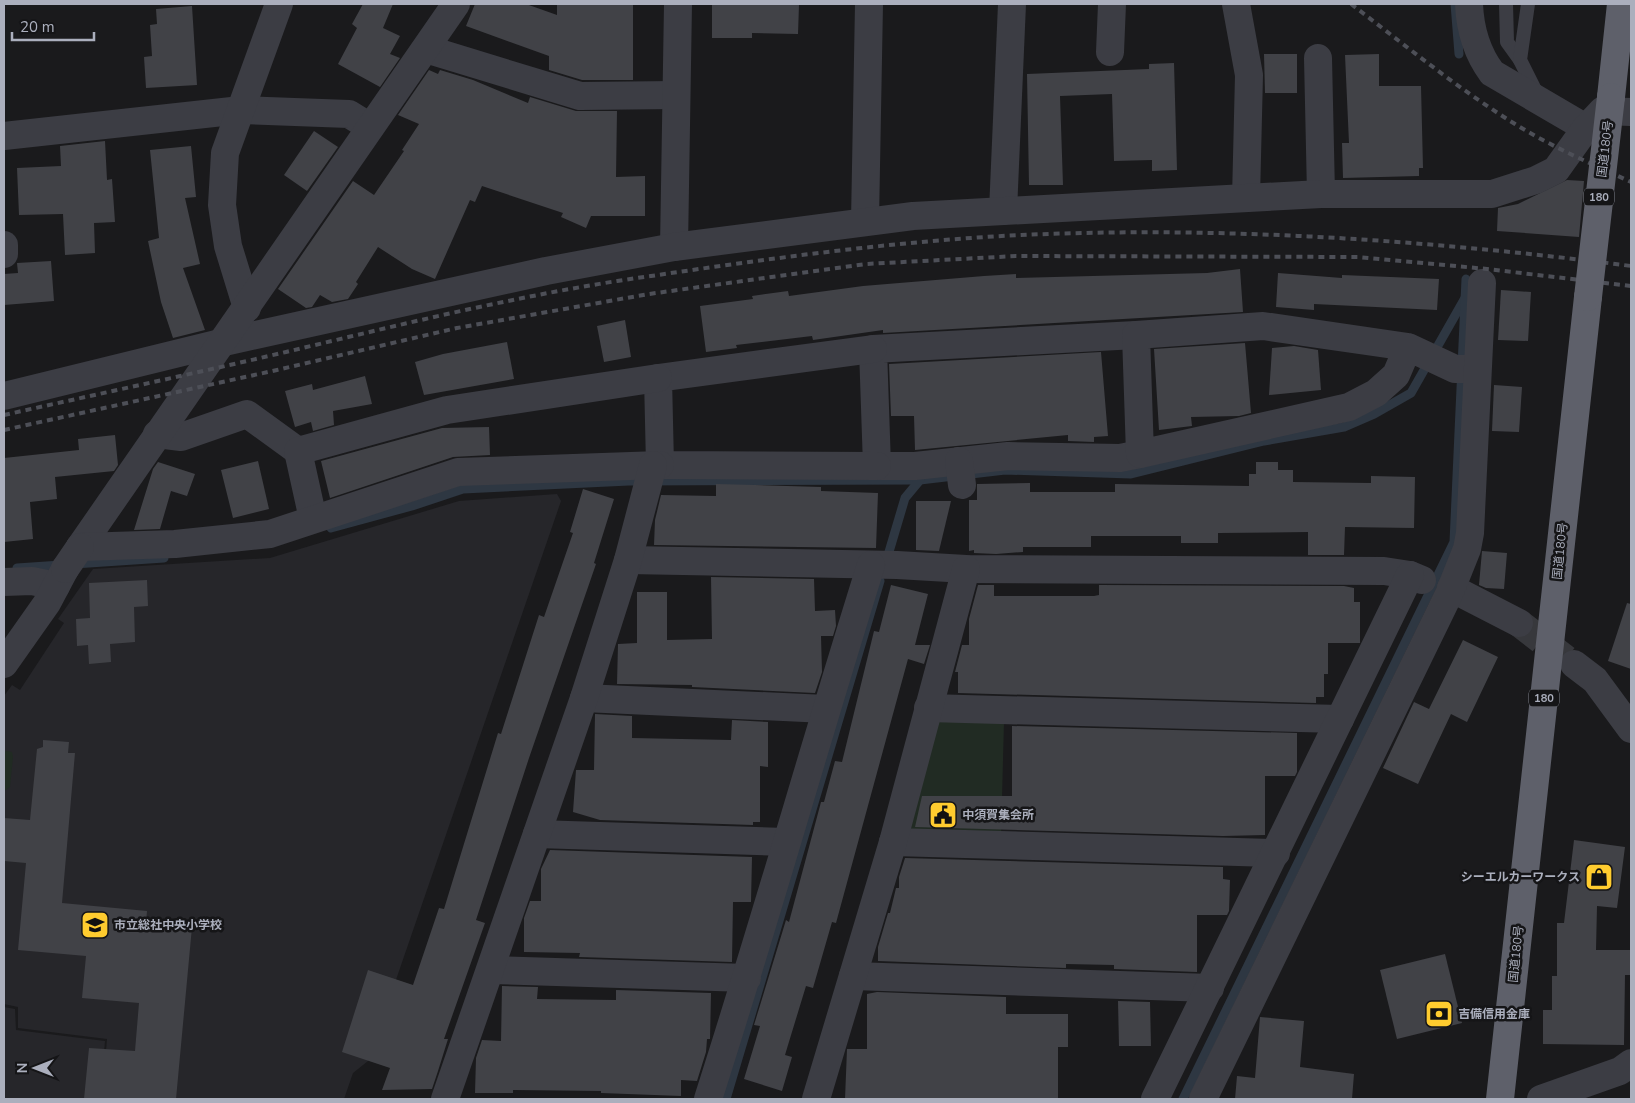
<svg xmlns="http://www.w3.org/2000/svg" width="1635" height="1103" font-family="'Nunito Sans','Noto Sans JP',sans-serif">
<rect width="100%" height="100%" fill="#1a1a1c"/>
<g fill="#26262a">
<path d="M557,494l4,7 -193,560 -15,12 -9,26h-242l5,-60 -89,-11v-21l-14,-3v-308l8,-11 8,5 44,-67 -6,-4 35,-50 177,-11 189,-57z"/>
<path d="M4,1007l11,2 1,21 89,11 -5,58h-96z"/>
</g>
<g fill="#212b23">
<path d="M933,719l71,3 -3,115h-99z"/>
<path d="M6,751l6,1 1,5 -3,30 -6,4v-38z"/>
</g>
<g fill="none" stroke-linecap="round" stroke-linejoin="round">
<g stroke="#2e3742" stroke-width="9">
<path d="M1455,4l4,50"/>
<path d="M331,528l81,-22 51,-17 166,-8 291,-1 85,-10 126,4 133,-33 80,-14 30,-13 37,-21 54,-95"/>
<path d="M886,562l19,-64 15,-18"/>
<path d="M74,564l90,-6"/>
<path d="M17,568l44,-3"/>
<path d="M726,1099l154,-518"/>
<path d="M1183,1099l271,-557 12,-263"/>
</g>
</g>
<g fill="#414247">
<path d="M363,4h30l-10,24 17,8 -10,18 10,4 -20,29 -42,-23 19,-36 -5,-4z"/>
<path d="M475,4h51l31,11v-11h76v76h-51l-33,-10v-14l-83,-30z"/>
<path d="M712,4l87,1 -1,29 -46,-1v5h-40z"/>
<path d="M192,6l5,79 -51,3 -2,-31 8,-1 -2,-31 7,-1 -1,-15z"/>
<path d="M1264,54h33v39h-32z"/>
<path d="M1379,54v32h42l2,82h-4v8l-76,2 -1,-35h7l-4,-88z"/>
<path d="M1174,63l3,107 -25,1v-11l-38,1 -2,-67 -52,2 3,89h-34l-2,-111 122,-5v-5z"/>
<path d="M429,70l9,4 2,-4 33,10 55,23 2,-6 46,14h41l-1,66 29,-1v40h-54l-5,12 -25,-11 2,-4 -81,-27 -7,16 -5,-2 -35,79 -23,-10 -34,-22 -22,35 2,2 -10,15 -16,3 -12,-7 -8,12 -6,1 -28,-19 75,-108 21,14 30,-44 -2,-1 17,-26 -21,-9z"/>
<path d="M314,131l24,16 -31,44 -23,-16z"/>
<path d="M105,141l2,39 5,-1 3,43 -21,1 1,30 -30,2 -2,-41 -44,1 -2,-47 44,-2 -1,-20z"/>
<path d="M191,146l5,51 -11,1 15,66 -17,4 22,62 -32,8 -12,-36 -13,-61 11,-3 -9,-88z"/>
<path d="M1567,180l17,1 -5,56 -82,-6 1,-23 20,-4z"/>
<path d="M51,261l3,40 -50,4v-31l14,-1 -1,-10z"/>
<path d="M1240,269l3,43 -360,21v-3l-70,10 -1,-4 -76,9 1,3 -31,4 -6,-46 53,-7 -1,-3 36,-5 1,5 74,-10 121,-10 32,-2v4l191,-5z"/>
<path d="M1278,273l64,5v-3l97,4 -2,31 -123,-6v6l-38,-3z"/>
<path d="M1501,290l30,2 -3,49 -30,-1z"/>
<path d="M625,320l6,37 -27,5 -7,-36z"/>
<path d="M507,342l7,37 -90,16 -9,-33 28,-8z"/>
<path d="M1245,343l6,70 -12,3 -48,1 1,9 -33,4 -5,-81z"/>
<path d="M1294,346l24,4 3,40 -52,5 3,-47z"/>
<path d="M1101,352l7,84 -14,1v5l-26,-1v-6l-153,15 -1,-34h-23l-2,-52z"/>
<path d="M365,376l7,28 -39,7 1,14 -21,6 -2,-9 -16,5 -10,-36 27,-7 1,6z"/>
<path d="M1494,385l28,2 -3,45 -27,-1z"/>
<path d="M489,427l1,28 -37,2 -123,41 -9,-37 121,-33z"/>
<path d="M115,435l3,30 -4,6 -59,6 2,22 -27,3 3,37 -29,3v-84l75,-8 -1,-11z"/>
<path d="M258,461l11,48 -36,9 -12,-48z"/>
<path d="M158,462l37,12 -8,22 -16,-5 -11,38 -26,1 19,-61z"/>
<path d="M1256,462h22v8h15v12l78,1v-7l44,1 -1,51 -69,-1 -1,28h-36v-23l-90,1v10h-37v-7h-90v11h-68v5l-27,2 -22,-1v-3l-5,1v-51h8v-16l53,-1v9h85v-8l134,2v-12h7z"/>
<path d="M716,484l105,3v4l57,2 -2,55 -222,-3 1,-25 6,-25 55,1z"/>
<path d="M583,489l31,10 -20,64 2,1 -67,194 -53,162 9,3 -41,116h4l-10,32 -6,18 -50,1 8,-22 -48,-16 26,-82 45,15 26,-77 5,1 54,-176 3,1 38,-119 5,2 29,-84 -3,-1z"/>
<path d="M916,501h35l-12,50 -23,-1z"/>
<path d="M1482,551l25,2 -3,36 -18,-1 -7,-3z"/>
<path d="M711,577l103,2 1,32 20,-1 1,16 -3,10h-12l1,36 -7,21 -123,-6v-2l-75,-1 1,-40 19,-1v-51h30v48l45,-1z"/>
<path d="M147,580l1,26 -14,1 1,35 -25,2 1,18 -22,2 -1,-19 -11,1 -1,-27 14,-1 -1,-35z"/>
<path d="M891,585l37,9 -13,51h15l-6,19 -16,-5 -72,264 -4,-1 -19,66 -7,-2 -18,59 -3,10 7,2 -10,34 -38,-12 16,-53 -6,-1 32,-105 3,2 32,-120h3l11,-41 7,1 32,-131 5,1z"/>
<path d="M978,585h16v11h100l5,-1v-10l245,1 10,2v14h6v41h-32v31h-4v23h-8v6l-358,-10v-21h-3l7,-27h7v-26z"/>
<path d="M1627,603l4,1v65l-23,-8z"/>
<path d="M1463,640l35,17 -31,65 -16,-8 -33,70 -35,-16 31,-66 15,7z"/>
<path d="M595,714l37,2v22l99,2 1,-20 36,2v45l-8,-1v56h-7v3l-153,-5 -27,-8 3,-42h18z"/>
<path d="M1012,726l285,7v39l-2,4h-30v59l-42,1 -308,-9 7,-31h90z"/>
<path d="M43,740l26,2 -1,11h7l-13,150 85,8 -1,12 46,4 -16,172h-92l5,-51 46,3 4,-48 -57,-5 4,-42 -68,-6 8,-87 -22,-2v-43l26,2 7,-71 6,-2z"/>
<path d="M1574,840l51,7 -8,61 -20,-2 -1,44h35v25h-6l-1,70 -81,-1v-34h9v-34h5v-53h7z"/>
<path d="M550,850l202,7 -1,45h-18l-1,60 -153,-5 1,-4 -56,-1v-34l6,-17h11v-32z"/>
<path d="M905,858l318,9v12l7,1 -1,31 -2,4h-30v57l-83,-3v-4l-48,-1v4l-188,-7v-14l10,-34h2l6,-25h3v-11z"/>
<path d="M1445,954l17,69 -65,16 -17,-69z"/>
<path d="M502,986l36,1 -1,12 79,1v-10l95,3 -1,46h-3l-1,13 -9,29 -16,-1v16l-80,-3v-2l-88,-1v3h-38l1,-35 6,-18 19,1z"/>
<path d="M877,992l129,5v17h62v33h-10v52h-213l2,-50h20v-55z"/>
<path d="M1118,1001l32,1 1,44h-32z"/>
<path d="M1260,1017l44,4 -4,46 54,7 -2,25h-117l2,-23 18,2z"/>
</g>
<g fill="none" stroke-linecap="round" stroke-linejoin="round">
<path stroke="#37383c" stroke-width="28" stroke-dasharray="28 14" stroke-linecap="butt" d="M1519,623l47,36"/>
<g stroke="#3c3d44" stroke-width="14">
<path d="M1506,4l1,38 13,18"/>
<path d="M1528,4l-8,56 18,36"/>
</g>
<g stroke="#3c3d44" stroke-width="28">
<path d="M1236,4l13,71 -3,123"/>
<path d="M1469,4c1,24 8,49 23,69l94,55"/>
<path d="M426,49l154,47 96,-1"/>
<path d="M1110,52l2,-48"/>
<path d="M1318,58l3,136"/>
<path d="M4,136l237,-26 108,4 21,13"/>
<path d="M1003,211l9,-207"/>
<path d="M865,221l4,-217"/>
<path d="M4,245v9"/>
<path d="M674,247l4,-243"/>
<path d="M247,308l-19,-62 -6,-41 3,-52 54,-149"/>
<path d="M1136,335l-263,14 4,117h38l93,-10 112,2 20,-4"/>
<path d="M1408,347l-12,28 -20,18 -27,14 -209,47 -4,-119 127,-9 145,21 47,22h22"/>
<path d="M873,349l-215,29 2,87 217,1"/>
<path d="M4,396l220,-54 322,-71 128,-24 239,-31 408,-22h171l44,-14 20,-10 30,-42 16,-17 29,1"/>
<path d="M157,434l24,3 66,-23 51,37"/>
<path d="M959,461l3,24"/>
<path d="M313,519l-15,-68 149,-41 211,-32"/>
<path d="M80,547l376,-543"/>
<path d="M80,547l95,-3 95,-10 188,-62 202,-7"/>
<path d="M628,560l269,5 69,4 418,2 26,4 12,5"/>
<path d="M4,582l28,-1 24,5"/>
<path d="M1451,588l68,35"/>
<path d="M4,664l43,-61 18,-34"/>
<path d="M1574,664l21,16 36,49"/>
<path d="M584,698l242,11"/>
<path d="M928,708l412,11"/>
<path d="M537,834l248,8"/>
<path d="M893,842l383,11"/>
<path d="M492,970l255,8"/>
<path d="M853,976l357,12"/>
<path d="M445,1099l139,-401 44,-138 25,-95"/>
<path d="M708,1099c57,-177 107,-356 163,-534"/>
<path d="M816,1099l77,-257 73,-273"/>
<path d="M1155,1099l255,-524"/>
<path d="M1203,1099l246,-505 18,-45 3,-16 12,-250"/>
<path d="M1541,1099l79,-28 11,-8"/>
</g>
<path stroke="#3c3d44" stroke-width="28" d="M65,569l15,-22"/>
<g stroke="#5e606a" stroke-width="28">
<path d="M1611,97l10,-93"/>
<path d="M1500,1099l88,-802"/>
</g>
<g stroke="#4d4f57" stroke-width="4" stroke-dasharray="6 5" stroke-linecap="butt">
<path d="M1351,4c54,41 106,84 164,120 37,23 77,40 116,58"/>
<path d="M4,415c94,-21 188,-41 282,-63 121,-29 242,-59 365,-76 122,-18 246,-35 370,-41 203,-9 409,5 610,31"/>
<path d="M4,430l273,-60 180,-42 192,-34 217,-30 150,-8 342,1 129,12 144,17"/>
</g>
<path stroke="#5e606a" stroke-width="28" d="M1588,297l23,-200"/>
</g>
<defs>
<symbol id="civic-square" viewBox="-11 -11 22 22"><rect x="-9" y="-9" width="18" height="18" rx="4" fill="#ffcc2f" stroke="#151517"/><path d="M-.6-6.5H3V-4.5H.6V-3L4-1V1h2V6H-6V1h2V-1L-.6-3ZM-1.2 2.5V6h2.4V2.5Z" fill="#111"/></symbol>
<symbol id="shop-square" viewBox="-11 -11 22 22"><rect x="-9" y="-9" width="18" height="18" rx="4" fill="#ffcc2f" stroke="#151517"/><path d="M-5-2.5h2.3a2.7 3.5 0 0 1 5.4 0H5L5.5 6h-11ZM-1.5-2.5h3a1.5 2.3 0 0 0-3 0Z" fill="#111"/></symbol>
<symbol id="school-square" viewBox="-11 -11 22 22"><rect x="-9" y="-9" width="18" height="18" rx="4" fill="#ffcc2f" stroke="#151517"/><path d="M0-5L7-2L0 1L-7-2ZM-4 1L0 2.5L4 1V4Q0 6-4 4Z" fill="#111"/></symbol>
<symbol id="bank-square" viewBox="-11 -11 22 22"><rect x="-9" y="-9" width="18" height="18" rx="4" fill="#ffcc2f" stroke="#151517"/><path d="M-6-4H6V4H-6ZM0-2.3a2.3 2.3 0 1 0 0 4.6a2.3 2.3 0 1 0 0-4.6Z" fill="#111"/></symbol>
</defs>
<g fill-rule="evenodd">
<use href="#civic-square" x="927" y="799" width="32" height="32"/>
<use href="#shop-square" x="1583" y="861" width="32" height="32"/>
<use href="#school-square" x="79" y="909" width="32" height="32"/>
<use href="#bank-square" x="1423" y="998" width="32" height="32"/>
</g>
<g text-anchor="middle" stroke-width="5" stroke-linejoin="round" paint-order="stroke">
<g fill="#151517" stroke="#7e818b" stroke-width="1">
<rect x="1584" y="188.5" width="30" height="17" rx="4"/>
<rect x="1529" y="689.5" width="30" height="17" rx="4"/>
</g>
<g font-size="11" font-weight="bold" fill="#abafbd">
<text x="1599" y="201">180</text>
<text x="1544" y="702">180</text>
</g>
<g font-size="12" fill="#abafbd" stroke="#151517">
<text transform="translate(1605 149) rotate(-83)" y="4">国道180号</text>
<text transform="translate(1560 551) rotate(-84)" y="4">国道180号</text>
<text transform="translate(1516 954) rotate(-84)" y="4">国道180号</text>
</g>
<g font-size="12" font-weight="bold" fill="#abafbd" stroke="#151517" text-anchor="start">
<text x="962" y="819">中須賀集会所</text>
<text x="1580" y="881" text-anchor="end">シーエルカーワークス</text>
<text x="114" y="929">市立総社中央小学校</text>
<text x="1458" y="1018">吉備信用金庫</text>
</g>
</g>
<rect width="1635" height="1103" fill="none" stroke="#abafbd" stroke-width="10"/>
<g transform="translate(35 1068) rotate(270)" stroke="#151517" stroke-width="4" paint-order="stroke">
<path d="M0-4L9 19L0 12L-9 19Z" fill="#abafbd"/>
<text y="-8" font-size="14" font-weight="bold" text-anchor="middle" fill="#abafbd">N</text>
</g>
<path d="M12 32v8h82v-8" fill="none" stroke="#abafbd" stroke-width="2.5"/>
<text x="20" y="32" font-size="15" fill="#abafbd" stroke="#151517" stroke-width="4" paint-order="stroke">20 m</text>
</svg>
